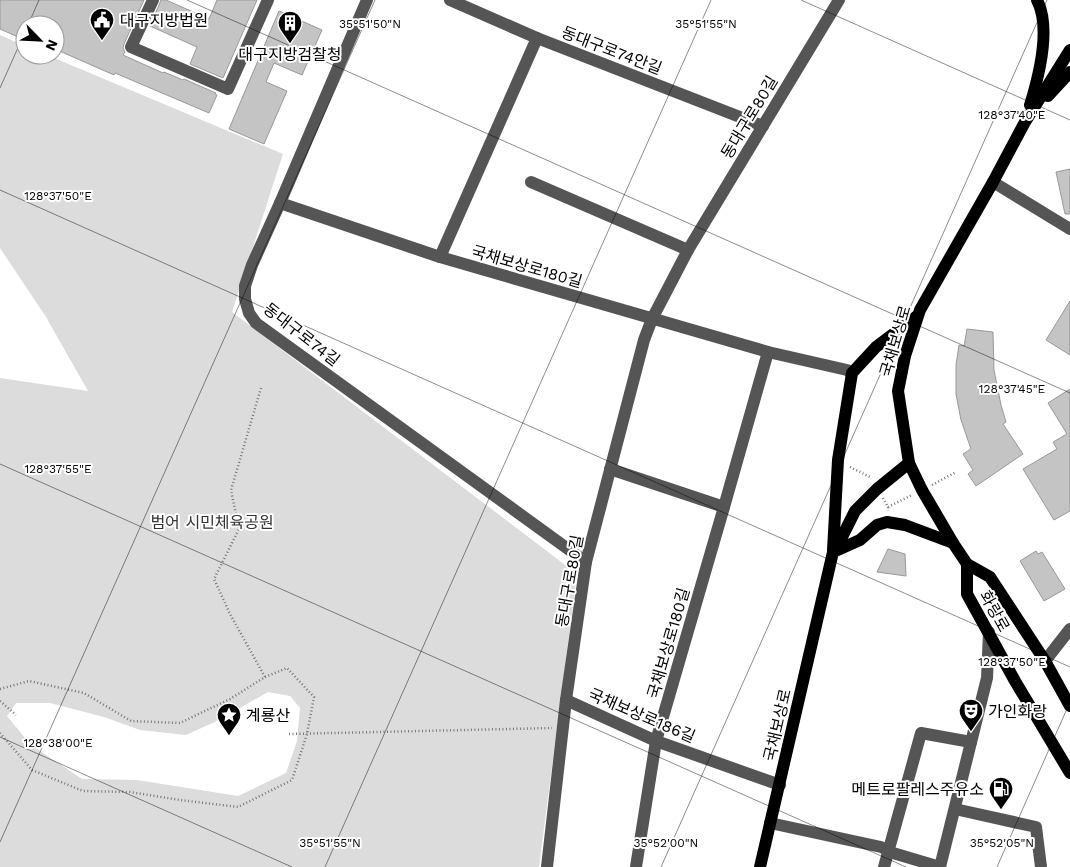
<svg xmlns="http://www.w3.org/2000/svg" width="1070" height="867" font-family="'Work Sans','Noto Sans KR',sans-serif">
<rect width="100%" height="100%" fill="#fff"/>
<path fill="#dcdcdc" fill-rule="evenodd" d="M0,35l25,11v9h22l236,99 -51,158 345,262 -38,293h-539v-489l88,13 -42,-74 -46,-69zM268,692l22,4 10,12 -3,33 -11,32 -48,23 -101,-16 -55,-1 -52,-35 -23,-28 9,-13h34l54,14 36,13 46,5 33,-15z"/>
<g fill="#c4c4c4" stroke="#999">
<path d="M0,0h144l-20,44 -1,4 2,4 -2,3 40,18 1,-1 19,8 1,-1 32,14 -1,1 2,1 -8,18 -94,-40 -1,2 -59,-26v-24h-30v15l-25,-11z"/>
<path d="M161,0h5l43,19 8,-19h40l-34,78 -33,-14 7,-17 -47,-21z"/>
<path d="M279,11l43,19 -20,45 -28,-12 -8,19 21,9 -23,53 -35,-15z"/>
<path d="M1070,169v45h-5l-9,-42z"/>
<path d="M1070,301v54l-24,-15z"/>
<path d="M967,329l26,3 1,38 7,35 5,17 -3,2 20,30 -47,32 -8,-12 5,-4 -10,-16 8,-5 -10,-29 -5,-26v-29l3,-20 5,1z"/>
<path d="M1070,389v122l-16,9 -31,-51 34,-20 -4,-7 14,-8 -19,-31z"/>
<path d="M888,549l17,5 1,22 -29,-4z"/>
<path d="M1036,551l2,3 4,-2 23,37 -21,12 -24,-40z"/>
</g>
<g fill="none" stroke-linecap="round" stroke-linejoin="round">
<g stroke="#777" stroke-width="2.5" stroke-dasharray="1 2.5" stroke-linecap="butt">
<path d="M261,388l-30,102 8,39 -25,50 16,35 35,63"/>
<path d="M850,467l22,11"/>
<path d="M932,485l24,-13"/>
<path d="M883,498l5,9v4"/>
<path d="M888,507l24,-12"/>
<path d="M0,689l29,-8 55,12 47,28 49,2 50,-24 35,-22 22,-9 27,29 -7,37 -15,46 -54,27 -58,-7 -50,-8 -47,-1 -51,-21 -32,-37"/>
<path d="M0,701l16,14"/>
<path d="M289,734l263,-6"/>
</g>
<g stroke="#555" stroke-width="12">
<path d="M153,0l-22,47 97,42 40,-89"/>
<path d="M367,0l-87,203 -28,62 -7,21v13l4,14 7,10 330,239"/>
<path d="M450,0l87,38 226,88"/>
<path d="M531,182l157,68"/>
<path d="M993,182l77,47"/>
<path d="M280,203l160,54 328,95 79,18 5,3"/>
<path d="M440,257l97,-219"/>
<path d="M610,469l114,38"/>
<path d="M1045,661l25,-32"/>
<path d="M566,700l90,41 124,44"/>
<path d="M955,809l81,18 5,40"/>
<path d="M770,823l111,24 12,6 47,14"/>
<path d="M547,867l19,-167 20,-138 58,-222 8,-21 36,-69 151,-250"/>
<path d="M636,867l20,-126 68,-234 44,-155"/>
<path d="M884,867l37,-134 50,9"/>
<path d="M940,867l47,-189 2,-46"/>
</g>
<g stroke="#000" stroke-width="12">
<path d="M1070,50l-45,72 -32,60 -73,128 -15,46 -7,35 11,72 13,27 31,53 14,21 23,13 55,84 25,45"/>
<path d="M1048,96l22,-24"/>
<path d="M1030,105c9,-29 21,-78 7,-105"/>
<path d="M833,550l5,-90 14,-87 24,-26 41,-31"/>
<path d="M833,552l27,-12 17,-15 10,-3 18,3 48,18"/>
<path d="M967,564v30l48,87 55,92"/>
<path d="M760,867l73,-315 9,-15 13,-26 22,-22 32,-26"/>
</g>
</g>
<path fill="none" stroke="#000" stroke-width="1" stroke-opacity="0.45" d="M187,0l883,393M801,0l269,120M28,25l11,-25M0,88l25,-56M0,190l1070,477M0,464l906,403M0,737l292,130M0,842l375,-842M325,867l386,-867M661,867l386,-867M997,867l73,-165"/>
<defs>
<symbol id="civic-pin" viewBox="-11 -11 22 30"><path d="M0 17L-7.5 6A9.5 9.5 0 1 1 7.5 6Z" fill="#000" stroke="#fff"/><path d="M-.6-6.5H3V-4.5H.6V-3L4-1V1h2V6H-6V1h2V-1L-.6-3ZM-1.2 2.5V6h2.4V2.5Z" fill="#fff"/></symbol>
<symbol id="building-pin" viewBox="-11 -11 22 30"><path d="M0 17L-7.5 6A9.5 9.5 0 1 1 7.5 6Z" fill="#000" stroke="#fff"/><path d="M-4-6H4V6H1V3H-1V6H-4ZM-2.5-4.3h1.7v1.8h-1.7ZM.8-4.3h1.7v1.8H.8ZM-2.5-1h1.7V.8h-1.7ZM.8-1h1.7V.8H.8Z" fill="#fff"/></symbol>
<symbol id="theatre-pin" viewBox="-11 -11 22 30"><path d="M0 17L-7.5 6A9.5 9.5 0 1 1 7.5 6Z" fill="#000" stroke="#fff"/><path d="M-5-5.5Q0-4 5-5.5V0Q5 5 0 6Q-5 5-5 0ZM-3.3-2.5H-1v1.5H-3.3ZM1-2.5H3.3v1.5H1ZM-2.8 1Q0 5.5 2.8 1Z" fill="#fff"/></symbol>
<symbol id="sight-pin" viewBox="-11 -11 22 30"><path d="M0 17L-7.5 6A9.5 9.5 0 1 1 7.5 6Z" fill="#000" stroke="#fff"/><path d="M0-6L1.8-2.2L6-1.7L2.9 1.2L3.7 5.4L0 3.3L-3.7 5.4L-2.9 1.2L-6-1.7L-1.8-2.2Z" fill="#fff"/></symbol>
<symbol id="fuel-pin" viewBox="-11 -11 22 30"><path d="M0 17L-7.5 6A9.5 9.5 0 1 1 7.5 6Z" fill="#000" stroke="#fff"/><path d="M-5.5-6h7V0h2V4h1.3V-2.5L3-4.5l.8-.8L6-3V5H2.5V1h-1V6h-7ZM-4.2-4.7v3.2H.2V-4.7Z" fill="#fff"/></symbol>
</defs>
<g fill-rule="evenodd">
<use href="#civic-pin" x="88" y="6" width="28" height="38"/>
<use href="#building-pin" x="276" y="9" width="28" height="38"/>
<use href="#theatre-pin" x="957" y="697" width="28" height="38"/>
<use href="#sight-pin" x="215" y="701" width="28" height="38"/>
<use href="#fuel-pin" x="987" y="775" width="28" height="38"/>
</g>
<g text-anchor="middle" stroke-width="4" stroke-linejoin="round" paint-order="stroke">
<g font-size="16" fill="#000" stroke="#fff" text-anchor="start">
<text x="120" y="26">대구지방법원</text>
<text x="290" y="60" text-anchor="middle">대구지방검찰청</text>
<text x="988" y="717">가인화랑</text>
<text x="246" y="721">계룡산</text>
<text x="984" y="795" text-anchor="end">메트로팔레스주유소</text>
</g>
<g font-size="16" fill="#000" stroke="#fff">
<text transform="translate(612 50) rotate(21)" y="6">동대구로74안길</text>
<text transform="translate(749 117) rotate(-59)" y="6">동대구로80길</text>
<text transform="translate(527 266) rotate(16)" y="6">국채보상로180길</text>
<text transform="translate(302 334) rotate(38)" y="6">동대구로74길</text>
<text transform="translate(895 341) rotate(-74)" y="6">국채보상로</text>
<text transform="translate(569 581) rotate(-80)" y="6">동대구로80길</text>
<text transform="translate(995 611) rotate(61)" y="6">화랑로</text>
<text transform="translate(668 643) rotate(-74)" y="6">국채보상로180길</text>
<text transform="translate(642 715) rotate(23)" y="6">국채보상로186길</text>
<text transform="translate(777 725) rotate(-77)" y="6">국채보상로</text>
</g>
<g font-size="16" fill="#333" stroke="#fff">
<text x="212" y="528">범어 시민체육공원</text>
</g>
</g>
<g font-size="12" text-anchor="middle" fill="#000" stroke="#fff" stroke-width="4" stroke-linejoin="round" paint-order="stroke">
<text x="370" y="28">35°51'50"N</text>
<text x="706" y="28">35°51'55"N</text>
<text x="1012" y="119">128°37'40"E</text>
<text x="58" y="200">128°37'50"E</text>
<text x="1012" y="393">128°37'45"E</text>
<text x="58" y="473">128°37'55"E</text>
<text x="1012" y="666">128°37'50"E</text>
<text x="58" y="747">128°38'00"E</text>
<text x="330" y="847">35°51'55"N</text>
<text x="666" y="847">35°52'00"N</text>
<text x="1002" y="847">35°52'05"N</text>
</g>
<g transform="translate(40 40) rotate(114)"><circle r="24" fill="#ffffff" stroke="#999999"/>
<path d="M0-4L9 19L0 12L-9 19Z" fill="#000000"/>
<text y="-8" font-size="14" font-weight="bold" text-anchor="middle" fill="#000000">N</text>
</g>
</svg>
